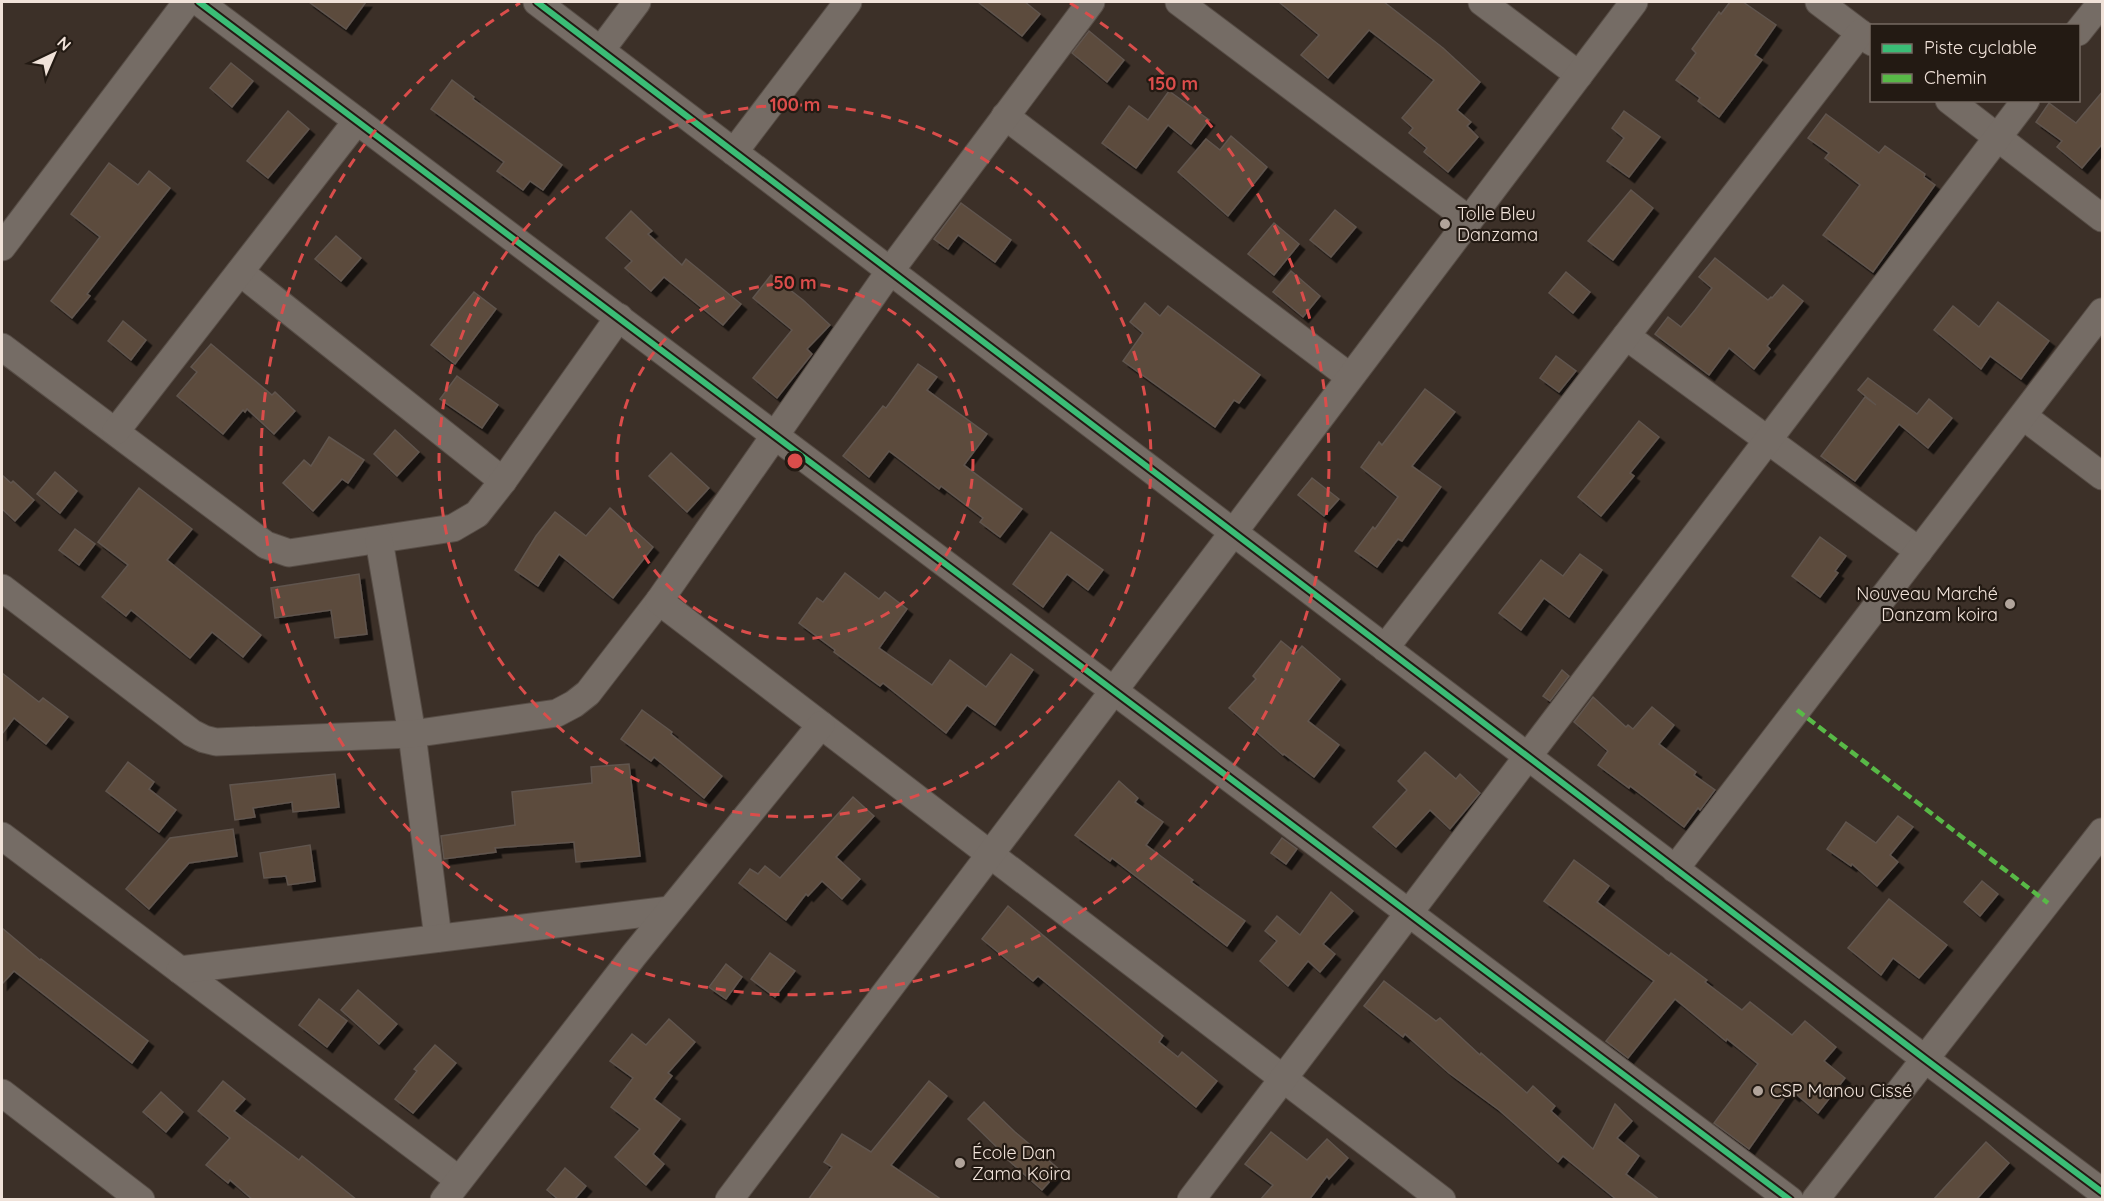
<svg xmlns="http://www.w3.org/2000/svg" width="2104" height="1201" font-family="Quicksand,sans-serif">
<defs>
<filter id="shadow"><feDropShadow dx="5.5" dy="5.5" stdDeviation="0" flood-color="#0009"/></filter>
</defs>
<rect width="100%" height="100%" fill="#3c3028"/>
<g fill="#5c4b3d" stroke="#60554e" stroke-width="1.5" filter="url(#shadow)">
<path d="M309,2h57l-20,27z"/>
<path d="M978,2h47l15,12 -18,22z"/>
<path d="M1279,2h105l59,46 37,34 -23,28 14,12 -4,4 11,11 -30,35 -24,-20 3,-4 -18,-15 4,-5 -11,-10 32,-38 -65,-50 -41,48 -27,-23 18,-20z"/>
<path d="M1730,2h13l33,23 -21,30 7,5 -43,57 -21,-16 2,-3 -24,-18 20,-27 -4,-4 27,-37 2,2z"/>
<path d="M1089,31l35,29 -17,22 -35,-29z"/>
<path d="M231,63l22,18 -21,26 -22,-19z"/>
<path d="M452,80l22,17 -1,2 89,66 -19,25 -13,-9 -7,9 -26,-19 7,-9 -73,-53z"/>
<path d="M1169,91l40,29 -18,24 -23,-19 -32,43 -34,-25 27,-37 19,14z"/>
<path d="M2103,91v52l-21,25 -25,-21 5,-6 -26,-19 13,-19 27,20z"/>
<path d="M288,111l21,18 -41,49 -21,-17z"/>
<path d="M1624,111l36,26 -31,40 -22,-16 17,-23 -12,-10z"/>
<path d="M1826,114l53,39 6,-7 40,28 -1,3 11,8 -62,87 -50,-37 37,-50 -35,-27 4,-5 -21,-15z"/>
<path d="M1231,136l36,31 -39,49 -50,-44 28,-33 14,11z"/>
<path d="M109,163l29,22 11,-14 21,17 -83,106 3,2 -18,22 -21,-17 49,-64 -29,-23z"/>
<path d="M1631,190l22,18 -40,52 -25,-19z"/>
<path d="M961,203l50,37 -16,22 -37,-27 -10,14 -14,-10z"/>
<path d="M1335,210l21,17 -25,30 -21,-17z"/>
<path d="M631,211l21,20 -4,3 34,31 4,-6 55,45 -18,21 -59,-48 -13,14 -26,-23 7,-7 -26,-23z"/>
<path d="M1274,223l25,21 -25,31 -26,-21z"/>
<path d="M336,236l25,22 -20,23 -26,-22z"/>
<path d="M1715,258l53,42 3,-3 1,1 11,-13 20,16 -36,45 3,3 -16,20 -25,-21 -20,27 -54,-41 13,-17 13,10 14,-17 17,-22 -13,-11z"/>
<path d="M1291,271l29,25 -17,21 -30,-25z"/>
<path d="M1566,272l24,20 -17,21 -24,-20z"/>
<path d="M771,275l32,25 27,25 -23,24 5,5 -35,44 -24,-20 39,-48 -39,-32z"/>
<path d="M474,292l22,17 -41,55 -24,-19z"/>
<path d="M1998,302l51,39 -28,38 -31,-23 -9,13 -47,-39 19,-24 26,21z"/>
<path d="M1145,303l15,13 8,-10 92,69 -21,28 -5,-3 -19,27 -92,-66 20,-28 -13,-11z"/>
<path d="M123,321l23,19 -15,20 -23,-19z"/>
<path d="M211,344l61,51 3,-3 20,19 -21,23 -27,-25 -2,3 -2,-2 -20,24 -46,-38 20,-24 -6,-5z"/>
<path d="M1556,356l20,15 -17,21 -19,-14z"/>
<path d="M918,364l19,13 -10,13 60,44 -23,31 58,44 -22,28 -20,-15 3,-4 -42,-32 -2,3 -50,-38 -20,26 -26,-21 40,-50 3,2z"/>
<path d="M457,376l41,29 -16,23 -42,-29z"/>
<path d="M1868,378l49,36 12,-15 23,19 -24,30 -29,-24 -44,57 -34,-25 44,-59 11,8 -18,-15z"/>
<path d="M1425,389l30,23 -43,54 29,21 -39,54 -4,-2 -21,28 -22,-16 18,-24 2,2 23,-32 -37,-30 18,-25 3,3z"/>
<path d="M1639,421l20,16 -29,36 4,3 -33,40 -23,-19z"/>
<path d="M395,430l24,22 -22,24 -23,-22z"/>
<path d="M329,437l35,23 -16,23 -6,-4 -29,32 -30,-28 21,-23 7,6z"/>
<path d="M671,453l38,35 -22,24 -38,-36z"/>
<path d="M55,472l22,19 -17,22 -23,-19z"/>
<path d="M2,475l9,8 2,-2 21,19 -19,21 -13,-12z"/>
<path d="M1312,478l27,21 -15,17 -26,-21z"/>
<path d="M139,488l53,41 -25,31 94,75 -18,22 -31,-25 -22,26 -59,-48 -5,6 -24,-19 26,-32 -30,-23z"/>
<path d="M610,508l43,39 -40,51 -54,-44 -21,32 -23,-16 21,-34 19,-24 31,24z"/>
<path d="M75,529l20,15 -16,21 -20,-15z"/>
<path d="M1051,532l52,38 -15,20 -21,-16 -24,33 -30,-23z"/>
<path d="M1820,537l26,19 -11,15 3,2 -18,24 -28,-21z"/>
<path d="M1580,554l22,16 -33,47 -25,-19 -23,32 -22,-17 42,-53 22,16z"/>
<path d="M845,573l34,26 6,-7 22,17 -28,39 53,37 18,-25 36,27 25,-33 22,16 -38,55 -28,-20 -21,28 -63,-50 -3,3 -46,-34 1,-2 -36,-27 18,-25 6,4z"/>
<path d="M359,574l8,60 -32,4 -4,-28 -56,8 -4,-30z"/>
<path d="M1281,641l15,12 6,-7 38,33 -32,42 31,24 -25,32 -30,-23 -1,1 -54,-47 27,-29 -3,-3z"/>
<path d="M1562,670l7,6 -19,25 -7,-5z"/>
<path d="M2,673l37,29 4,-4 25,19 -22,27 -32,-26 -12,16z"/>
<path d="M1593,697l33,30 2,-2 5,4 19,-22 22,18 -15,19 37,28 -2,3 21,15 -15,20 -2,-2 -14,19 -54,-41 -1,2 -31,-23 10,-14 -34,-29z"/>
<path d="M642,710l30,22 -1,2 51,42 -18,22 -50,-41 -3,4 -30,-22z"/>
<path d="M1425,752l31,27 4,-5 20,19 -30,36 -20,-19 -34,37 -23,-20 34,-37 -9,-9z"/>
<path d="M128,762l26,20 -5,7 27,21 -17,22 -53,-41z"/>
<path d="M629,764l11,92 -64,6 -2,-20 -79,6 1,4 -52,7 -3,-23 74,-11 -3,-33 80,-9 -1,-16z"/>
<path d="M335,774l4,33 -46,5 -1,-10 -39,6 2,9 -20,3 -5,-35z"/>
<path d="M1119,781l19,17 -3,4 28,20 -17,23 47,35 -2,2 54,39 -18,25 -115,-88 -2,3 -35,-26z"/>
<path d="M853,797l21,19 -38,41 24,22 -18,20 -20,-18 -14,15 -2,-2 -20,26 -47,-37 11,-14 8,5 7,-8 15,12z"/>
<path d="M1898,816l15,11 -23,28 8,7 -21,24 -25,-22 -1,2 -24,-17 19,-27 30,21z"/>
<path d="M233,829l4,27 -48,7 -40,46 -23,-20 44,-51z"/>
<path d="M1282,838l15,11 -11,15 -15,-11z"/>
<path d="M310,845l5,36 -27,4 -2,-9 -22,2 -4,-25z"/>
<path d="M1574,860l35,26 -12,16 72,54 2,-3 36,27 -2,2 37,28 8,-8 42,33 13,-14 31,26 -12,14 21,17 -27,35 -22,-19 -2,2 -5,-4 -40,57 -35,-26 44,-59 -31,-25 -1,2 -51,-42 -47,59 -22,-17 48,-60 -110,-80z"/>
<path d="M1982,881l16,13 -18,22 -16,-14z"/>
<path d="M1331,892l22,19 -30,33 12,10 -15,18 -12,-11 -20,25 -28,-25 17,-20 -12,-10 12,-15 23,19z"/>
<path d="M1889,899l58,46 -28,33 -26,-20 -12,17 -33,-27z"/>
<path d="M1008,906l155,130 -4,6 19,15 4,-5 35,29 -21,26 -158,-131 -5,5 -51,-42z"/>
<path d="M2,928l38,32 1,-1 107,82 -16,22 -118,-92 -12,13z"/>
<path d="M770,953l25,18 -20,26 -24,-18z"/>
<path d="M726,964l16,13 -16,22 -17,-12z"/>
<path d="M1384,981l52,40 4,-3 40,37 1,-2 46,40 6,-7 22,20 -4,5 42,38 22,-45 17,17 -15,17 22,18 -13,18 34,26h-43l-54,-44 -5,6 -59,-52 -50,-37 -44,-39 -2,3 -39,-31z"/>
<path d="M358,990l39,34 -18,20 -38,-34z"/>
<path d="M319,999l28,22 -20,26 -28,-22z"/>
<path d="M669,1019l26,23 -27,31 4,3 -18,23 26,20 -27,35 11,10 -18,21 -31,-28 25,-28 -29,-22 22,-29 -23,-17 22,-27 14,11z"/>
<path d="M435,1045l21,18 -43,50 -18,-14 22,-28 -3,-2z"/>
<path d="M223,1081l22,18 -11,12 65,49 3,-4 55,44h-104l-23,-20 -2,3 -22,-18 24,-27 -32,-27z"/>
<path d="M929,1081l18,15 -56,69 51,35h-134l24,-33 -8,-5 18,-28 29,18z"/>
<path d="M161,1092l22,20 -17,20 -23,-20z"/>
<path d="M984,1102l31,30 45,38 -18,20 -34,-30 1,-1 -41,-40z"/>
<path d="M1271,1132l36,28 20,-21 21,19 -19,21 -2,-3 -18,24h-49l13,-15 -28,-21z"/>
<path d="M1986,1142l23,21 -33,37h-43z"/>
<path d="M565,1168l21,18 -12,14h-15l-12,-10z"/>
</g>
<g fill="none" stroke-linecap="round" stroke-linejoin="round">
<defs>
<g id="street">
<path d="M199,2l1591,1198"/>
<path d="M537,2l1388,1057 177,133"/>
<path d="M1179,2l290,218"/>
<path d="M1482,2l97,73"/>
<path d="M1819,2l53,40"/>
<path d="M2078,32l24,-30"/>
<path d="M601,50l36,-48"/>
<path d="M1949,100l153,118"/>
<path d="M1005,116l345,261"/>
<path d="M734,152l114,-150"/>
<path d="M2,247l185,-245"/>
<path d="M240,272l263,209"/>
<path d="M1626,336l293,215"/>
<path d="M2,347l264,198 23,8 164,-25 24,-14 26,-33 116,-164"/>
<path d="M2023,416l79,60"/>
<path d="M116,431l241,-310"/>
<path d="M379,540l33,194 26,204"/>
<path d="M2,588l190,145 12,6 12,3 196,-8 145,-21 17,-9 14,-11 71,-92 231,-330 201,-269"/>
<path d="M659,601l783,599"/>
<path d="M1385,648l475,-615"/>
<path d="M2,836l457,344"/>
<path d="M1675,869l427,-557"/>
<path d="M180,970l490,-60"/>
<path d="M2,1093l139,107"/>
<path d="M444,1200l190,-245 187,-230"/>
<path d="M729,1200l905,-1198"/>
<path d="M1191,1200l835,-1100"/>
<path d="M1815,1200l287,-368"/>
</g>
</defs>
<use href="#street" stroke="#574d46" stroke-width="29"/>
<use href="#street" stroke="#756c65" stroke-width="27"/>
<path stroke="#58b947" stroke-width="4.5" stroke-dasharray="9 4.5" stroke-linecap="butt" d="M1797,710l251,193"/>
<defs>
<g id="cycleway">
<path d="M199,2l1591,1198"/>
<path d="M537,2l1388,1057 177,133"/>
</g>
</defs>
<use href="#cycleway" stroke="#231a13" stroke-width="10"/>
<use href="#cycleway" stroke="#3abd76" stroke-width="6"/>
</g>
<g fill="none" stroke="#db4d4b" stroke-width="3" stroke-dasharray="10 8">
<circle cx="795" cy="461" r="178"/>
<circle cx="795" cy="461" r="356"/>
<path d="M1070 3A534 534 0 1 1 520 3"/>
</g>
<g fill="#b1a49b" stroke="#231a13" stroke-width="2">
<circle cx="1445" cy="224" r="6"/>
<circle cx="2010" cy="604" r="6"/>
<circle cx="1758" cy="1091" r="6"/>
<circle cx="960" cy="1163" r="6"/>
</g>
<g text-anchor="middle" stroke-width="4.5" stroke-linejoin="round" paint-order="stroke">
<g font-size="18" fill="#f0e2d9" stroke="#231a13" text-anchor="start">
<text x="1457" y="220">Tolle Bleu<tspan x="1457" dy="21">Danzama</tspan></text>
<text x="1998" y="600" text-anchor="end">Nouveau Marché<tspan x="1998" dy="21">Danzam koira</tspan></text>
<text x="1770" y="1097">CSP Manou Cissé</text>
<text x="972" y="1159">École Dan<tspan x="972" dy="21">Zama Koira</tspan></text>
</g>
</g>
<circle cx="795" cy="461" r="9" fill="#db4d4b" stroke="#231a13" stroke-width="3"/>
<g font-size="18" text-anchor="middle" font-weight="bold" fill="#db4d4b" stroke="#231a13" stroke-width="4.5" stroke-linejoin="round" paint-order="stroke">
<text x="1173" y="90">150 m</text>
<text x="795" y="111">100 m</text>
<text x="795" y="289">50 m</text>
</g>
<rect width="2104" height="1201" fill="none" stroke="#f0e2d9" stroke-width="6"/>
<rect x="1870" y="24" width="210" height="78" fill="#231a13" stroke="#756a62" stroke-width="1.5"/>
<rect x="1882" y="44" width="30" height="9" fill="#3abd76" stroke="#756a62" stroke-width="1.5"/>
<text x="1924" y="54" font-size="18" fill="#f0e2d9">Piste cyclable</text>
<rect x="1882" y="74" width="30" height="9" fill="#58b947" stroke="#756a62" stroke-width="1.5"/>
<text x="1924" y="84" font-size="18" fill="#f0e2d9">Chemin</text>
<g transform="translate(54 54) rotate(44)" stroke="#231a13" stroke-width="4.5" paint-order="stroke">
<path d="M0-4.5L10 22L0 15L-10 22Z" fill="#f0e2d9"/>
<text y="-9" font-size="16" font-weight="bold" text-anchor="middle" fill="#f0e2d9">N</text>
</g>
</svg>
